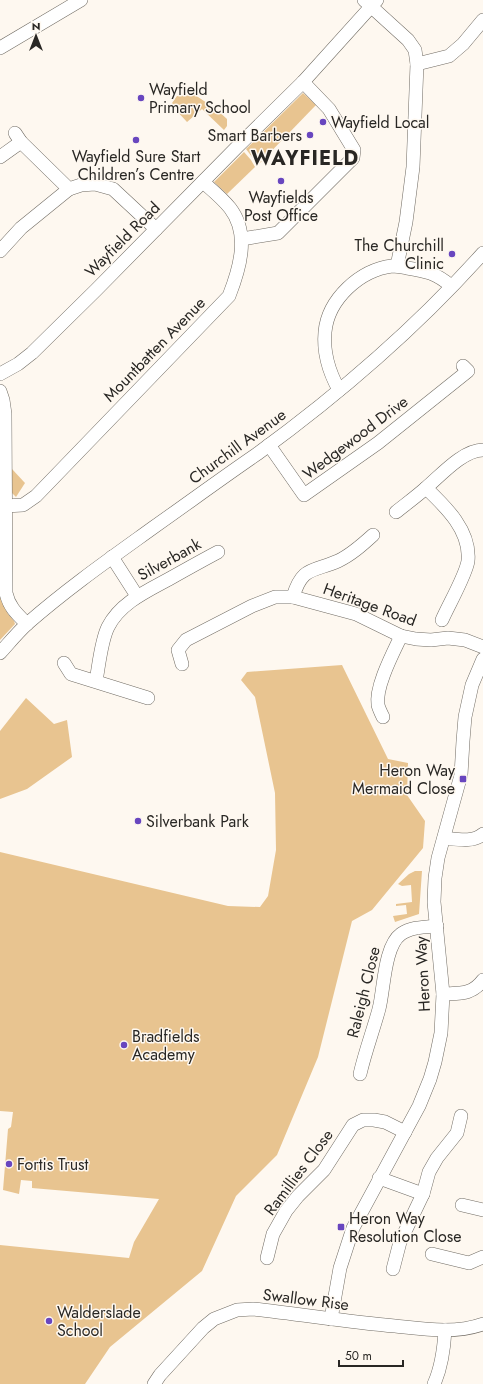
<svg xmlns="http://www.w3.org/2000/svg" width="483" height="1384" font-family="Jost,sans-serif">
<rect width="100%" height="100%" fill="#fef8f0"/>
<g fill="#e8c490">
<path d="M303,93l13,12 -58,60 -12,-16z"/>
<path d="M195,95l21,14 11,10v7l-3,4 -22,-21 -15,13 -12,-13 -3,-6 5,-7z"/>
<path d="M244,152l7,8 4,7 -28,27 -13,-12z"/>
<path d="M12,469l13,14 -9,14 -4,-4z"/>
<path d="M0,595l8,19 6,7 1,3 -15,16z"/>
<path d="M342,665l46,94 20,4 -1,32 18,26 -2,27 -51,62 -20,11 -34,136 -41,98 -41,41 -34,75 -92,76 -25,37h-85v-139l129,13 5,-16 25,-43 -127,-11v-7l-11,-1 -2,14 -16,-4 5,-61 3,-2 2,-15 -13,-1v-259l228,54 32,1 8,-11 8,-46 -1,-57 -20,-96 -14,-17 6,-8z"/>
<path d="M26,698l28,26 13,-4 5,37 -45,32 -27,10v-68z"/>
<path d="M415,871h7l-3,43 -24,8 -2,-6 14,-2 -1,-9 -10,1v-2l16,-2 -1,-17 -9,1 -4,-2 11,-10z"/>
</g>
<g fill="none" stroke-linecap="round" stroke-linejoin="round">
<defs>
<g id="minor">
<path d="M364,0l44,40 7,10 2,14 -4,103 -7,55 -9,44"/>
<path d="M0,48l81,-48"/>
<path d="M417,64l32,-8 14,-12 20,-24"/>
<path d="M15,133l6,9 48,47 12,-4 14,-1 18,5 43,40"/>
<path d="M0,157l21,-15"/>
<path d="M242,239l36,-6 75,-75 1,-8 -25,-41 -26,-27"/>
<path d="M0,251l21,-23 48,-39"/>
<path d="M0,374l18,-10 14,-11 64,-63 142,-144 65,-64 74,-82"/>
<path d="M339,390c-10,-18 -16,-37 -14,-58 3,-33 35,-62 67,-66 5,0 10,1 15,2 19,3 29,5 44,18"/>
<path d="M0,391l3,9 2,14 1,179c3,14 11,21 21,31"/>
<path d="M269,445l35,50 74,-52 90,-72 -5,-5"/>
<path d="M426,488c20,19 45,43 42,73 -2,14 -20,45 -26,59"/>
<path d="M5,506l18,-1 13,-9 193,-200c11,-28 21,-62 1,-88 -8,-10 -18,-18 -27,-26"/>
<path d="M396,512c10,-8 21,-16 31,-25 14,-12 36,-37 56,-37"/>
<path d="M112,557l25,39"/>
<path d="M293,597c9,-31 20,-25 45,-36 13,-6 24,-16 35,-26"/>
<path d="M0,653c9,-10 18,-21 28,-30 40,-35 83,-65 126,-96 34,-24 68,-49 103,-73 81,-59 159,-126 226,-201"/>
<path d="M64,663l7,11 77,24"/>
<path d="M182,664l-4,-14 8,-10 66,-34 23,-9h18l63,17 45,22 15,3 15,1 17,-2 17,2 18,7"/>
<path d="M96,681c3,-16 5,-40 12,-54 12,-24 39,-36 61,-48 16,-9 32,-18 49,-27"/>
<path d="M383,717c-2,-4 -4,-8 -5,-12 -3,-18 15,-52 23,-69"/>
<path d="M444,838c12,1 29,5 39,-4"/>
<path d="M443,994c17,-1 29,1 40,-14"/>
<path d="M360,1074c5,-22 13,-43 19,-65 5,-19 5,-63 22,-75 10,-7 24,-7 36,-8"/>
<path d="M379,1178l44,16"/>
<path d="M462,1205l21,5"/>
<path d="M432,1254l37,9 14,-6"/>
<path d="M267,1258l6,-24 13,-23 12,-15 26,-26 29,-45 10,-5h11l11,2 20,10"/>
<path d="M393,1269l7,-27 23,-48 6,-22 8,-14 20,-25 4,-17"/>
<path d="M331,1319l9,-51 13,-40 66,-122 11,-27 5,-17 6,-29 2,-39 -9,-92 1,-24 3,-20 23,-83 2,-34 2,-24 7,-32 11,-26"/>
<path d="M154,1384l6,-9 43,-47 11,-9 23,-9 16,-1c47,5 95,13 142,17 29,3 60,8 88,-2"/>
<path d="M434,1384c8,-18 10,-35 11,-54"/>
</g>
</defs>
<use href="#minor" stroke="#716c64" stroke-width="14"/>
<use href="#minor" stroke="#fff" stroke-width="13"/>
</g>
<g fill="#6846bf" stroke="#fef8f0" stroke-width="1.5">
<circle cx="141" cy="98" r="4"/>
<circle cx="323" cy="122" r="4"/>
<circle cx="310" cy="135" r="4"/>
<circle cx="136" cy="140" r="4"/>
<circle cx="281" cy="181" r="4"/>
<circle cx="452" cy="254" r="4"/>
<rect x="459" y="775" width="8" height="8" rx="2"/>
<circle cx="138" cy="821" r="4"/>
<circle cx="124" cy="1045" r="4"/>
<circle cx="9" cy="1164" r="4"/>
<rect x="337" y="1223" width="8" height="8" rx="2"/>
<circle cx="49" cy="1321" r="4"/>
</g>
<g text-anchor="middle" stroke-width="3" stroke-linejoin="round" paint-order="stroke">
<g font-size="16" fill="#292724" stroke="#fef8f0" text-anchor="start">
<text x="149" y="95">Wayfield<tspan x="149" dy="18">Primary School</tspan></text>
<text x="331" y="128">Wayfield Local</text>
<text x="302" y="141" text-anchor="end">Smart Barbers</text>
<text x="136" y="162" text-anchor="middle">Wayfield Sure Start<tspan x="136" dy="18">Children’s Centre</tspan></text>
<text x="281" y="203" text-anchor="middle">Wayfields<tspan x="281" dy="18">Post Office</tspan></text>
<text x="444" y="251" text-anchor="end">The Churchill<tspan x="444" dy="18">Clinic</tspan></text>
<text x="455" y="776" text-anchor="end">Heron Way<tspan x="455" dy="18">Mermaid Close</tspan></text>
<text x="146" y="827">Silverbank Park</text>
<text x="132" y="1042">Bradfields<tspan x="132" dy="18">Academy</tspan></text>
<text x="17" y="1170">Fortis Trust</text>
<text x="349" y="1224">Heron Way<tspan x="349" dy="18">Resolution Close</tspan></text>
<text x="57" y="1318">Walderslade<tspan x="57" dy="18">School</tspan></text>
</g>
<g font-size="16" fill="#292724" stroke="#fef8f0">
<text transform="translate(122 239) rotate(-45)" y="6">Wayfield Road</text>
<text transform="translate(154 349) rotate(-46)" y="6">Mountbatten Avenue</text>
<text transform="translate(355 437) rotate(-37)" y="6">Wedgewood Drive</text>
<text transform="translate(237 446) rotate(-36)" y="6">Churchill Avenue</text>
<text transform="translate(169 559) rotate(-29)" y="6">Silverbank</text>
<text transform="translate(370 604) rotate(20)" y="6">Heritage Road</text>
<text transform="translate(422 974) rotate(-93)" y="6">Heron Way</text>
<text transform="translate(363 992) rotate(-76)" y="6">Raleigh Close</text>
<text transform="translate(298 1172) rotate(-53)" y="6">Ramillies Close</text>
<text transform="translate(306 1299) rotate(7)" y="6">Swallow Rise</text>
</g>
<g font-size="20" font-weight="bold" letter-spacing="1" fill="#292724" stroke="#fef8f0">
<text x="305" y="165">WAYFIELD</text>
</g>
</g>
<g transform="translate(36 36)" stroke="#fef8f0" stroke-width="3" paint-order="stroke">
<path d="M0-3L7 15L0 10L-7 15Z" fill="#292724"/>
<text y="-6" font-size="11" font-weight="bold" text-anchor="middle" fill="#292724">N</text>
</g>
<path d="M339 1360v6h64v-6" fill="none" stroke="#292724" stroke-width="2"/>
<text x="345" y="1360" font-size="12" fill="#292724" stroke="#fef8f0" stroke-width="3" paint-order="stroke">50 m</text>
</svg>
